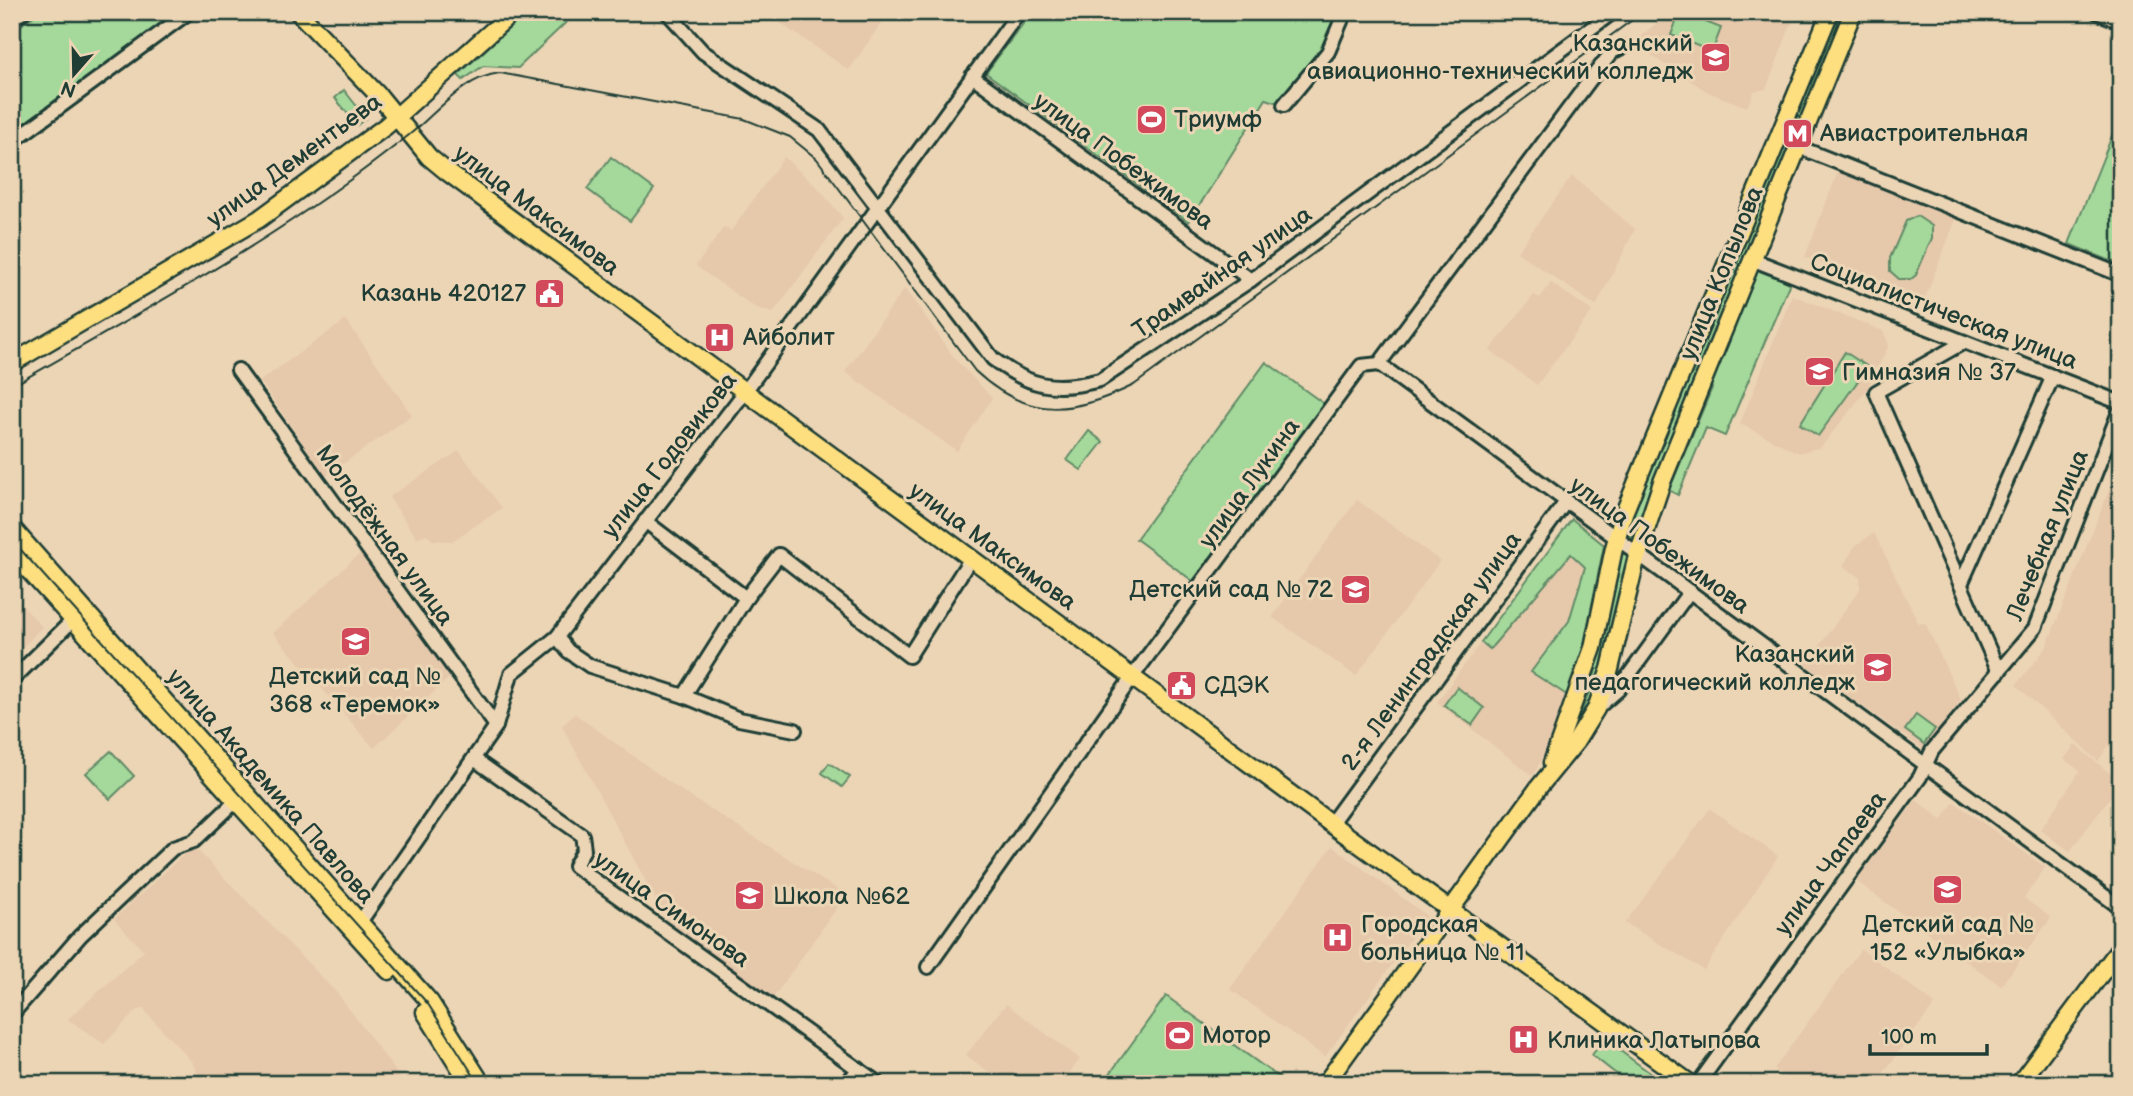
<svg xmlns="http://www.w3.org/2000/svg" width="2133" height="1096" font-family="'Balsamiq Sans',sans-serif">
<rect width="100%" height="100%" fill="#ecd5b5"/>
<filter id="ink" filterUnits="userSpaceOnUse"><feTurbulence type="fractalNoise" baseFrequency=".0143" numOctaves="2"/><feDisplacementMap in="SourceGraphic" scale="14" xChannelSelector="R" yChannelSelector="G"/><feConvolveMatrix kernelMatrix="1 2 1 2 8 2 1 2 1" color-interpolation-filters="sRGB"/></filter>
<g filter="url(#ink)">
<g fill="#e6c8ab">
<path d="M777,12h112l-40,58 -76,-52z"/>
<path d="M1671,12h125l-30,77 -12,2 -7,16 -39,-15 -76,-49z"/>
<path d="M784,157l35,32 24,29 -70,95 -19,-6 -58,-41 28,-39 7,4z"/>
<path d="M1838,172l118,47 -33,84 -118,-46z"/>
<path d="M1572,176l63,53 -39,77 -79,-54z"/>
<path d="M1551,283l41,28 -55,74 -47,-35 44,-55 6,3z"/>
<path d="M905,288l51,72 36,38 -35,53 -112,-79z"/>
<path d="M1792,295l91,36 6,14 -21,43 -47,59 -22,6 -59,-29z"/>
<path d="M346,320l66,95 -86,61 -66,-95z"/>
<path d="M459,451l43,57 -50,33 -19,-1 -7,-6 -9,4 -28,-41z"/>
<path d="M2118,468l3,1v259l-23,33 -82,-76 30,-37z"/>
<path d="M1357,500l83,61 -84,115 -84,-59z"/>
<path d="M1572,519l32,26 -24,119 -28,75 -19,37 -96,-74z"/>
<path d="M1874,533l45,91 6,-1 36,77 -37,50 -126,-91 4,-7 9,6 49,-69v-12l-17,-11 12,-20z"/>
<path d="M362,552l91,122 -79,74 -101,-115z"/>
<path d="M12,594l30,33 -30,31z"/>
<path d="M575,714l111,80 160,101 -73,103 -103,-72 -108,-200z"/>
<path d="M2075,745l46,37v21l-10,-7 -41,55 -30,-21 40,-59 -16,-12z"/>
<path d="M1916,800l26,20 12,-18 91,65 -21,31 27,20 -50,68 -145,-105z"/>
<path d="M1710,809l68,47 -74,114 -79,-47z"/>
<path d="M193,846l145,148 67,90h-202l-11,-22 -49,-53 -6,1 -33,34 -36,-25 76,-68 -30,-32z"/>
<path d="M1332,846l95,70 -102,141 -95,-68z"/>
<path d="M1861,949l74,55 -60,80h-96l5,-8 -10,-7z"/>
<path d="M1006,1004l74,55 -19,25h-56l-39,-29z"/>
</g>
<g fill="#a5d99b" stroke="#628b68" stroke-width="2">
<path d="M39,12h139l-166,120v-100z"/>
<path d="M527,12h50l-59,56 -35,-2 -20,14 -5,-5z"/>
<path d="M1032,12h307c-10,37 -35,63 -60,91l-13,-4 -77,123 -203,-149z"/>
<path d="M1680,12l41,16 -9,24 -41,-17z"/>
<path d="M1837,12h7l-134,327 -72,191 -7,7 -5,-5 1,-7z"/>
<path d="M344,90l22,28 -9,7 -22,-27z"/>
<path d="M2121,113v152l-52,-21z"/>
<path d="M611,157l43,32 -24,32 -43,-32z"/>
<path d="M1917,216l15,10v12l-16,37 -5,4h-12l-9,-8v-13l16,-37z"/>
<path d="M1761,264l30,16 -66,156 -19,-8 -28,67 -9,-5 43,-102 -3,-8c9,-19 43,-110 52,-116z"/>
<path d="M1845,352l23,15 -50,69 -18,-12z"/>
<path d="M1266,362l61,44 -130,178 -61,-45z"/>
<path d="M1089,431l14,11 -22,28 -14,-10z"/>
<path d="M1572,519l32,26 -24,119 -10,33 -39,-25 38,-51 16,-54 -14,-13 -81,95 -9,-7z"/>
<path d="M1626,552l4,3c-13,58 -20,121 -53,171l18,-52 25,-118z"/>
<path d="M1457,687l27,21 -12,17 -28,-20z"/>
<path d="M1916,715l19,14 -11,15 -19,-14z"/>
<path d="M111,751l23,25 -24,23 -24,-26z"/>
<path d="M829,763l21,14 -8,10 -20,-14z"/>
<path d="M1166,996l122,88h-167l-12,-9z"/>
<path d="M1604,1039l57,42 -2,3h-30l-37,-29z"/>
</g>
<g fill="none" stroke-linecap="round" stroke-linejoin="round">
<defs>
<g id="minor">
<path d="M667,12l36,40 116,78 174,229c37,28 61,33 107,21l151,-100 362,-268"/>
<path d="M2097,12l24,10"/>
<path d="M12,20l11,-8"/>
<path d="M972,76l279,204"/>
<path d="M1284,105l44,-53 17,-40"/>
<path d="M12,142l177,-130"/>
<path d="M1796,146l325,129"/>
<path d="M1751,259l370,144"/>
<path d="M1964,342l-88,50 123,280"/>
<path d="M1379,364l742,544"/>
<path d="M238,370l258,356"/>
<path d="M645,521l101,77"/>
<path d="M1961,584l92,-208"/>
<path d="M557,637l11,14 22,15 94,30 55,23 56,11"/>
<path d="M12,680l67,-66"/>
<path d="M684,696l62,-98 33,-43 130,101 62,-98"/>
<path d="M1596,709l22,-19 72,-99"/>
<path d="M474,759l108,76 2,14 -9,17 304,218"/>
<path d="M1331,823l234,-320"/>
<path d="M360,922l136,-196 15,-52 46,-37 187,-244 275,-381"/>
<path d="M928,967l205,-291 228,-310 18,-2 211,-284 22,-28 10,-5"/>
<path d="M12,1014l68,-78 93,-88 21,-7 43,-41"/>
<path d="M846,1084l13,-15"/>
<path d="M1698,1084l222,-307 12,-26 103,-123 86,-221"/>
</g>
<g id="major">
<path d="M298,12l82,85 49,60 17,14 888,655 357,258"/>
<path d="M12,363l247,-144 127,-93 127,-114"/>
<path d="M12,528l418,474 52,82"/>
<path d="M12,552l377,419"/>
<path d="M1552,763l41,-115 21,-100 10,-35 206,-501"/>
<path d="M425,1012l45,72"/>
<path d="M1325,1084l214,-297 36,-44 21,-34 14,-40 26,-109 26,-78 191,-470"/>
<path d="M2019,1084l102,-137"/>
</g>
</defs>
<use href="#minor" stroke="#1f3d34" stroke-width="18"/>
<use href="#major" stroke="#1f3d34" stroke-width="21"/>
<use href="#minor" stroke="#ecd5b5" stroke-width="12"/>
<use href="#major" stroke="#fddf80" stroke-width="16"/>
<g stroke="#1f3d34" stroke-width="2">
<path d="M12,386c137,-78 274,-152 397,-251 28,-22 54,-58 91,-62l244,46 46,18 27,22 158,212c52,49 98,44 159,14l509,-373"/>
<path d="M12,540l416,464 51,80"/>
</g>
</g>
</g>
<defs>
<symbol id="university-square" viewBox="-11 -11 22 22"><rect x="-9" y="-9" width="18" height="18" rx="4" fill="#d1495b" stroke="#ecd5b5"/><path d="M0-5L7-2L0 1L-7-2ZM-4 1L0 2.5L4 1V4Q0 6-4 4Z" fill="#fff"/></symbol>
<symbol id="stadium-square" viewBox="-11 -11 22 22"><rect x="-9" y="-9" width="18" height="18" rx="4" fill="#d1495b" stroke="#ecd5b5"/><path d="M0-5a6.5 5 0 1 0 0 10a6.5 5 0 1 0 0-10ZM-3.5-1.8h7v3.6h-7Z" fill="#fff"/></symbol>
<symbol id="metro-square" viewBox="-11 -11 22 22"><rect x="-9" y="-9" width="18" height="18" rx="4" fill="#d1495b" stroke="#ecd5b5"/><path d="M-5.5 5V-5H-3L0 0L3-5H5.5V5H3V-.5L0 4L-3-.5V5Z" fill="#fff"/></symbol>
<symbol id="civic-square" viewBox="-11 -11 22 22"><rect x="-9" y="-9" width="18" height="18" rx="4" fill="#d1495b" stroke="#ecd5b5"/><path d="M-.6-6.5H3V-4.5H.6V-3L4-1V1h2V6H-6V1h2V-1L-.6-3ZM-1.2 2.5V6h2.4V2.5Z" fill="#fff"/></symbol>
<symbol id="hospital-square" viewBox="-11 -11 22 22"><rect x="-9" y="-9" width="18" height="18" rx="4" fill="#d1495b" stroke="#ecd5b5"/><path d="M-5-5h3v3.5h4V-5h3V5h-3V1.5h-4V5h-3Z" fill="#fff"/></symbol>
<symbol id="school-square" viewBox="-11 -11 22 22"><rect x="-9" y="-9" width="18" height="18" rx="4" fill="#d1495b" stroke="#ecd5b5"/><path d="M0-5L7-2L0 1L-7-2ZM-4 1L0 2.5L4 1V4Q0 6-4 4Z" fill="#fff"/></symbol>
</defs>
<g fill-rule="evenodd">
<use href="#university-square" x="1698" y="40" width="35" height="35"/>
<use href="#stadium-square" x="1134" y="102" width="35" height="35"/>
<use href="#metro-square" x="1780" y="116" width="35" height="35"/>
<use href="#civic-square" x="532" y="276" width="35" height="35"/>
<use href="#hospital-square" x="702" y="320" width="35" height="35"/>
<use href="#school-square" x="1802" y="354" width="35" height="35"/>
<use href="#school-square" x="1338" y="572" width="35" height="35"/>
<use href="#school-square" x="338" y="624" width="35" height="35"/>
<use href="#university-square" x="1860" y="650" width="35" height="35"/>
<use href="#civic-square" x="1164" y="668" width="35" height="35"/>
<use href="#school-square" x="1930" y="872" width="35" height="35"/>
<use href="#school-square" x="732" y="878" width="35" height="35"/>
<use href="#hospital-square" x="1320" y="920" width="35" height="35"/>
<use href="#stadium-square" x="1162" y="1018" width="35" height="35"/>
<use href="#hospital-square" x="1506" y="1022" width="35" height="35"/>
</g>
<g text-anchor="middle" stroke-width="6" stroke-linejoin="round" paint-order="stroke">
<g font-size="24" fill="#1f3d34" stroke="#ecd5b5" text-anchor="start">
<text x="1693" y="51" text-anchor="end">Казанский<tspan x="1693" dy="28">авиационно-технический колледж</tspan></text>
<text x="1174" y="127">Триумф</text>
<text x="1820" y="141">Авиастроительная</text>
<text x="526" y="301" text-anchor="end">Казань 420127</text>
<text x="743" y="345">Айболит</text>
<text x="1842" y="380">Гимназия № 37</text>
<text x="1333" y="597" text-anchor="end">Детский сад № 72</text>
<text x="1855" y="662" text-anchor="end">Казанский<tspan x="1855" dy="28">педагогический колледж</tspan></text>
<text x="355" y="684" text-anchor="middle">Детский сад №<tspan x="355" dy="28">368 «Теремок»</tspan></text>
<text x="1204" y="693">СДЭК</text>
<text x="773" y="904">Школа №62</text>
<text x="1361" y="932">Городская<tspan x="1361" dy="28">больница № 11</tspan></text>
<text x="1948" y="932" text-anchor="middle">Детский сад №<tspan x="1948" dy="28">152 «Улыбка»</tspan></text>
<text x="1202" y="1043">Мотор</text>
<text x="1547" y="1048">Клиника Латыпова</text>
</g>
<g font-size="24" fill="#1f3d34" stroke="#ecd5b5">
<text transform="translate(294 160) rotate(-36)" y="8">улица Дементьева</text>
<text transform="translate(1124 161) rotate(36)" y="8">улица Побежимова</text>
<text transform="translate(537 210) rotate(37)" y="8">улица Максимова</text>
<text transform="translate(1222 272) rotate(-35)" y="8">Трамвайная улица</text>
<text transform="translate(1721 273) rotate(-68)" y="8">улица Копылова</text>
<text transform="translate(1944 311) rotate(21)" y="8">Социалистическая улица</text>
<text transform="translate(669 455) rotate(-52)" y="8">улица Годовикова</text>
<text transform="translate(1249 483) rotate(-54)" y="8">улица Лукина</text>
<text transform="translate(385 535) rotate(54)" y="8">Молодёжная улица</text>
<text transform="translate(2047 535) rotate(-68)" y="8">Лечебная улица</text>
<text transform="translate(1660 545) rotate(36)" y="8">улица Побежимова</text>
<text transform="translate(993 546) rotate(36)" y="8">улица Максимова</text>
<text transform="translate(1431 651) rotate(-54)" y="8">2-я Ленинградская улица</text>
<text transform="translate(271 786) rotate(49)" y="8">улица Академика Павлова</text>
<text transform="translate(1830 863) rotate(-54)" y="8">улица Чапаева</text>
<text transform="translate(672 909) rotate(35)" y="8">улица Симонова</text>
</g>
</g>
<rect width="2133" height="1096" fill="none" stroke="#ecd5b5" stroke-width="42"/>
<rect x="21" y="21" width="2091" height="1054" fill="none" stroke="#1f3d34" stroke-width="2.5" filter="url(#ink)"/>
<g transform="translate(74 74) rotate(200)" stroke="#ecd5b5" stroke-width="5" paint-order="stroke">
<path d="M0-5L12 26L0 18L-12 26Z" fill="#1f3d34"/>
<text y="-10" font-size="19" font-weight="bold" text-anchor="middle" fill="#1f3d34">N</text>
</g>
<path d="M1870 1044v10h117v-10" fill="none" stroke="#1f3d34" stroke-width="3.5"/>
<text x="1881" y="1044" font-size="21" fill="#1f3d34" stroke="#ecd5b5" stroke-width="5" paint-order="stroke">100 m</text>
</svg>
